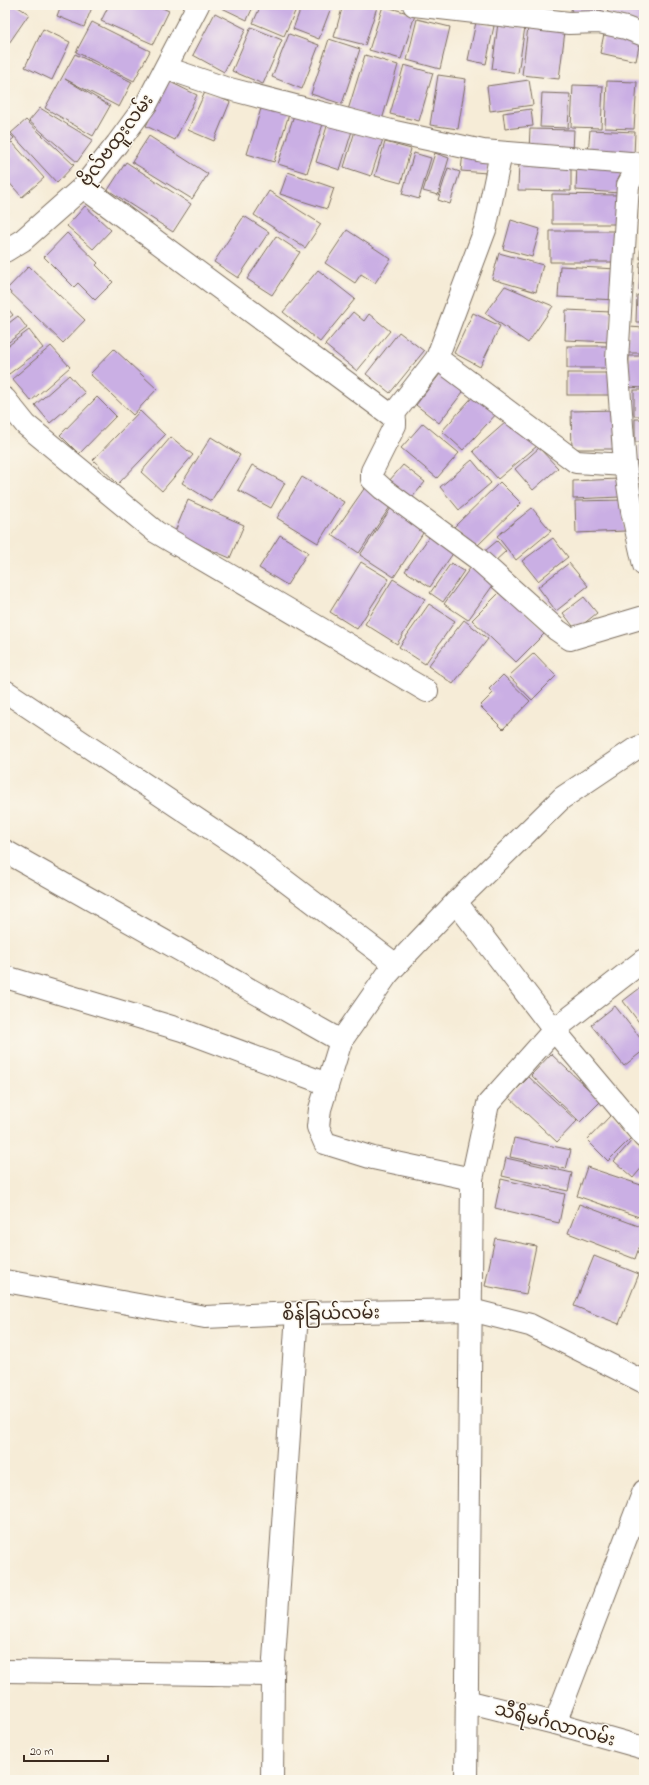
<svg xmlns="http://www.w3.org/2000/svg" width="649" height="1785" font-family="'Indie Flower','Noto Sans Myanmar',sans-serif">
<rect width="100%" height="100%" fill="#fbf7ec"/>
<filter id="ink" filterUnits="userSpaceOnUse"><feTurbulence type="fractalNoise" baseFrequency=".025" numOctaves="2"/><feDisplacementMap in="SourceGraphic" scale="8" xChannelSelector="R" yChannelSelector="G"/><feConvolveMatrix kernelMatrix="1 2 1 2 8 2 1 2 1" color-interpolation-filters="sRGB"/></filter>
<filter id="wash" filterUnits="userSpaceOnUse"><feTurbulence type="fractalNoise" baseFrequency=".012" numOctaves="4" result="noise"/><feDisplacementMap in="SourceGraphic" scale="16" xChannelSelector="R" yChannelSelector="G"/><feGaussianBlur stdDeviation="0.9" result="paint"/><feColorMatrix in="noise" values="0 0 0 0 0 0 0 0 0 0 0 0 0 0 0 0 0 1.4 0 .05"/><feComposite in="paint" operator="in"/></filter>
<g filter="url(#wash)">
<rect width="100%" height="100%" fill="#f6ecd7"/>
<g id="blocks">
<g fill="#caafe4">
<path d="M5,5h10l14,9 -24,35z"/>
<path d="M61,5h32l-9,22 -27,-11z"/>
<path d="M109,5h47l13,6 -16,33 -52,-23z"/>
<path d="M223,5h31l-7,15 -25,-12z"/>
<path d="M261,5h37l-14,31 -31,-13z"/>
<path d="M302,5h30l-13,34 -26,-10z"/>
<path d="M343,5h28l6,2 -12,38 -31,-8z"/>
<path d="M572,5h30l-2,11 -29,-5z"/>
<path d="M610,5h34v20l-37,-12z"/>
<path d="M383,6l32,9 -14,44 -32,-9z"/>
<path d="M215,13l31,16 -22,43 -31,-17z"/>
<path d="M417,19l33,8 -10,42 -33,-9z"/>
<path d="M92,22l58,29 -16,30 -58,-29z"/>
<path d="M476,22l18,4 -8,38 -18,-4z"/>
<path d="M498,23l27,4 -7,46 -26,-4z"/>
<path d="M251,27l31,13 -19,44 -31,-13z"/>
<path d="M528,27l37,4 -6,48 -37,-4z"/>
<path d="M43,29l27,13 -18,38 -27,-13z"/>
<path d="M605,29l36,7 -5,25 -36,-8z"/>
<path d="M289,34l30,11 -17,44 -30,-12z"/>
<path d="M329,39l31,10 -18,55 -31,-10z"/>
<path d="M75,54l57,28 -13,25 -54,-28 45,27 -17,30 -48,-28z"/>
<path d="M365,55l33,10 -16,55 -34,-10z"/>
<path d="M404,65l29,8 -14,48 -29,-7z"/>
<path d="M438,75l28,4 -8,50 -28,-4z"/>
<path d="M529,80l4,25 -43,6 -3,-25z"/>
<path d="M168,81l29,14 -22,45 -29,-14z"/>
<path d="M607,81l30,1 -3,47 -29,-1z"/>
<path d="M573,85l30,1 -2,42 -30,-1z"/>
<path d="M205,92l25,10 -16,39 -26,-11z"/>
<path d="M542,93l28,1 -2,34 -28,-1z"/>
<path d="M263,102l27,9 -16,51 -27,-8z"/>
<path d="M40,108l53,32 -16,22 -48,-41z"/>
<path d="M531,109l2,17 -28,3 -2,-16z"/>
<path d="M295,112l29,9 -17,52 -29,-9z"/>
<path d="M26,120l48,45 -17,18 -46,-50z"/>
<path d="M328,123l24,8 -12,39 -24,-8z"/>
<path d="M5,129l9,9 -9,8z"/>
<path d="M530,129l44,1 -1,22 -44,-1z"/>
<path d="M590,130l45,2 -1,24 -46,-2z"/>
<path d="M355,131l28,8 -12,37 -27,-9z"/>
<path d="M149,136l59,38 -16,25 -60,-37z"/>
<path d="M12,142l32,36 -22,19 -17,-19v-30z"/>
<path d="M385,142l26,7 -10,34 -26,-7z"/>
<path d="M463,152l26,3 -2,18 -26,-2z"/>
<path d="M414,153l17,5 -12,41 -17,-5z"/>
<path d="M435,153l14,5 -11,37 -15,-4z"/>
<path d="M519,161l52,1v29l-53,-1z"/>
<path d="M126,162l65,42 -18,28 -65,-42z"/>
<path d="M577,163l45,2 -2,28 -44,-3z"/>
<path d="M448,168l12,4 -10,32 -12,-4z"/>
<path d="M288,172l46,16 -7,21 -47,-15z"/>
<path d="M269,191l52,33 -16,24 -51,-33z"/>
<path d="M552,194l67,1 -1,29h-66z"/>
<path d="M85,206l26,24 -18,19 -26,-23z"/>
<path d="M244,216l25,16 -31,46 -24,-16z"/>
<path d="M511,220l29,9 -8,28 -29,-8z"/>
<path d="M347,230l44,29 -16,24 -14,-9 -6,9 -30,-20z"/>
<path d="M550,231h71l-1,31h-70z"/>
<path d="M641,231h3v28h-4z"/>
<path d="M67,233l31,30 -2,2 17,17 -18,18 -17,-17 -4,4 -30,-30z"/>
<path d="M276,236l24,16 -28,43 -25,-16z"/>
<path d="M499,253l44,12 -7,27 -44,-13z"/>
<path d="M640,262h4v28h-5z"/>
<path d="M29,266l56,54 -22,23 -56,-54z"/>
<path d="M560,266l57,3 -1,31 -58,-3z"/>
<path d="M318,270l37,29 -35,43 -37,-30z"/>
<path d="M505,286l48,20 -25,37 -43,-30z"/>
<path d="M637,295l7,1v26h-8z"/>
<path d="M5,305l8,10 -8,6z"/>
<path d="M566,310l45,2 -1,30 -45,-2z"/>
<path d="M353,312l11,9 5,-7 21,17 -33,40 -32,-26z"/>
<path d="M473,313l27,13 -20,41 -26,-14z"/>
<path d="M18,316l9,12 -22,17v-19z"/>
<path d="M629,327l15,1v25h-17z"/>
<path d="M29,330l14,18 -34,26 -4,-4v-22z"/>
<path d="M399,332l25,19 -34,42 -24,-19z"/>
<path d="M51,346l19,21 -39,34 -19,-22z"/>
<rect x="567" y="346" width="43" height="22"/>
<path d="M114,349l43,40 -24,26 -43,-41z"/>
<path d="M629,356h15v32l-16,-1z"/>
<path d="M443,370l23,18 -27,35 -23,-18z"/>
<rect x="567" y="373" width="44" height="22"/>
<path d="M69,375l16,18 -35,30 -15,-18z"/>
<rect x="634" y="390" width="10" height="26"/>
<path d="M477,392l22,19 -36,39 -21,-19z"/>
<path d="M97,397l19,19 -37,38 -19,-19z"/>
<path d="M616,410l1,39h-45l-1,-38z"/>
<path d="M140,411l25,24 -47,49 -25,-24z"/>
<rect x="635" y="419" width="9" height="23"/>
<path d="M506,422l6,7 5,-5 20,22 -39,33 -25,-28z"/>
<path d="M423,423l36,30 -22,25 -36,-30z"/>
<path d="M171,437l22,18 -31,36 -21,-19z"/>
<path d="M211,437l29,18 -29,46 -29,-18z"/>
<path d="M639,445h5v24h-4z"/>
<path d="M539,448l19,20 -25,22 -18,-21z"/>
<path d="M472,460l19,23 -32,27 -19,-23z"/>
<path d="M252,465l33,18 -14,25 -33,-18z"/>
<path d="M403,465l22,17 -14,17 -22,-18z"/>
<path d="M302,477l42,25 -26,41 -41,-25z"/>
<path d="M619,479l1,18 -47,2v-18z"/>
<path d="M500,482l21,21 -46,45 -21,-21z"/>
<path d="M366,486l26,18 -33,49 -27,-18z"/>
<path d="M188,500l56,25 -14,33 -56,-24z"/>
<path d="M623,500l2,31 -49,2 -1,-32z"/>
<path d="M393,505l34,22 -33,50 -34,-22z"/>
<path d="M532,508l19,23 -35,29 -19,-24z"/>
<path d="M432,533l24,16 -26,38 -25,-16z"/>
<path d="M280,535l28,17 -21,33 -28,-17z"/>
<path d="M553,538l15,19 -30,24 -16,-20z"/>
<path d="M497,541l9,10 -12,11 -9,-11z"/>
<path d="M361,562l28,17 -32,50 -27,-17z"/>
<path d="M451,563l13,8 -21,31 -13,-9z"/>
<path d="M569,563l19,23 -32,25 -18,-24z"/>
<path d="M473,564l23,17 -28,39 -24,-16z"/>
<path d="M393,579l32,20 -28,45 -32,-20z"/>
<path d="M502,590l44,42 -30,30 -44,-42z"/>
<path d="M584,597l13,16 -21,17 -13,-17z"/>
<path d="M429,604l26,17 -30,43 -26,-17z"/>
<path d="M464,620l24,19 -35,45 -25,-18z"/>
<path d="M534,653l22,23 -24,24 -23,-24z"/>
<path d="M503,675l27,26 -27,28 -23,-23 13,-13 -4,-4z"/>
<path d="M644,985v44l-21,-28z"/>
<path d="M615,1006l29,37v7l-20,16 -33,-41z"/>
<path d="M551,1054l50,47 -21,21 -49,-47z"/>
<path d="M529,1077l48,44 -20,21 -48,-45z"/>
<path d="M611,1115l22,21 -25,25 -21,-21z"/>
<path d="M514,1138l57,12 -5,19 -56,-12z"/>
<path d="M633,1139l11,10v16l-11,13 -19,-17z"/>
<path d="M506,1158l66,15 -4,18 -66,-15z"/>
<path d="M587,1167l57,19v25l-2,7 -65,-22z"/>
<path d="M501,1179l64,15 -6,29 -64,-15z"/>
<path d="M579,1204l65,24v6l-9,25 -67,-26z"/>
<path d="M495,1238l41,8 -10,48 -41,-8z"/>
<path d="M594,1256l45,18 -20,50 -45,-18z"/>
</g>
</g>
</g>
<g filter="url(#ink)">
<use href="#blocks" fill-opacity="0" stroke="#7c6e5f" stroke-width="1"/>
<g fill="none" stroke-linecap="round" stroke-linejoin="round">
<defs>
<g id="street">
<path d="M414,5l155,18 30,-1 27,6 18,7"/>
<path d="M166,68l56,19 173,45 88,19 159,13"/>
<path d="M644,163l-10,11 -6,11 -11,175 8,105 7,46 12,54"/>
<path d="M83,187l309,229 3,4v5l-23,46v8l11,10 95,70 79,71 13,9 74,-22"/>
<path d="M437,358l48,-128 16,-77"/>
<path d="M5,399l21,26 130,107 271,159"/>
<path d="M392,416l45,-58 139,104 49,3"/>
<path d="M5,691l250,167 141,107"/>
<path d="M5,851l336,190"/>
<path d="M456,902l98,128 90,107"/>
<path d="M9,978l173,52 145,54"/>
<path d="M472,1179l-99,-21 -48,-15 -7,-16 2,-18 21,-68 46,-66 9,-10 60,-63 106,-104 73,-49 9,-4"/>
<path d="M5,1671l268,4"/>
<path d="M466,1701l89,22 89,25"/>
<path d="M555,1723l89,-232"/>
<path d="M272,1780l1,-105 24,-362"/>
<path d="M466,1780l6,-601 16,-75 66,-74 90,-70"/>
</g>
<g id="secondary">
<path d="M5,251l18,-11 60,-53 34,-43 30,-41 51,-98"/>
<path d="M5,1281l200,36 92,-4 174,-3 59,15 114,57"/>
</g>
</defs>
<use href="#street" stroke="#7c6e5f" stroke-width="24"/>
<use href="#secondary" stroke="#7c6e5f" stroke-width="24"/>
<use href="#street" stroke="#fff" stroke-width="22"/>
<use href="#secondary" stroke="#fff" stroke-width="22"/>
</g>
</g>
<g text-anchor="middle" stroke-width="3" stroke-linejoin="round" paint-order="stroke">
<g font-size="18" fill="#3b2a1e" stroke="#fbf7ec">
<text transform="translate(116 140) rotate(-53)" y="6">ဗိုလ်ဗထူးလမ်း</text>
<text transform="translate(331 1313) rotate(-1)" y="6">စိန်ခြယ်လမ်း</text>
<text transform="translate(555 1724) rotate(15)" y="6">သီရိမင်္ဂလာလမ်း</text>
</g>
</g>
<rect width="649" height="1785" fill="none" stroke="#fbf7ec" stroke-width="20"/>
<path d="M24 1755v6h84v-6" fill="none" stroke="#3b2a1e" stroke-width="2"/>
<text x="30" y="1755" font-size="12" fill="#3b2a1e" stroke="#fbf7ec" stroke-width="3" paint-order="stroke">20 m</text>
</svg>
